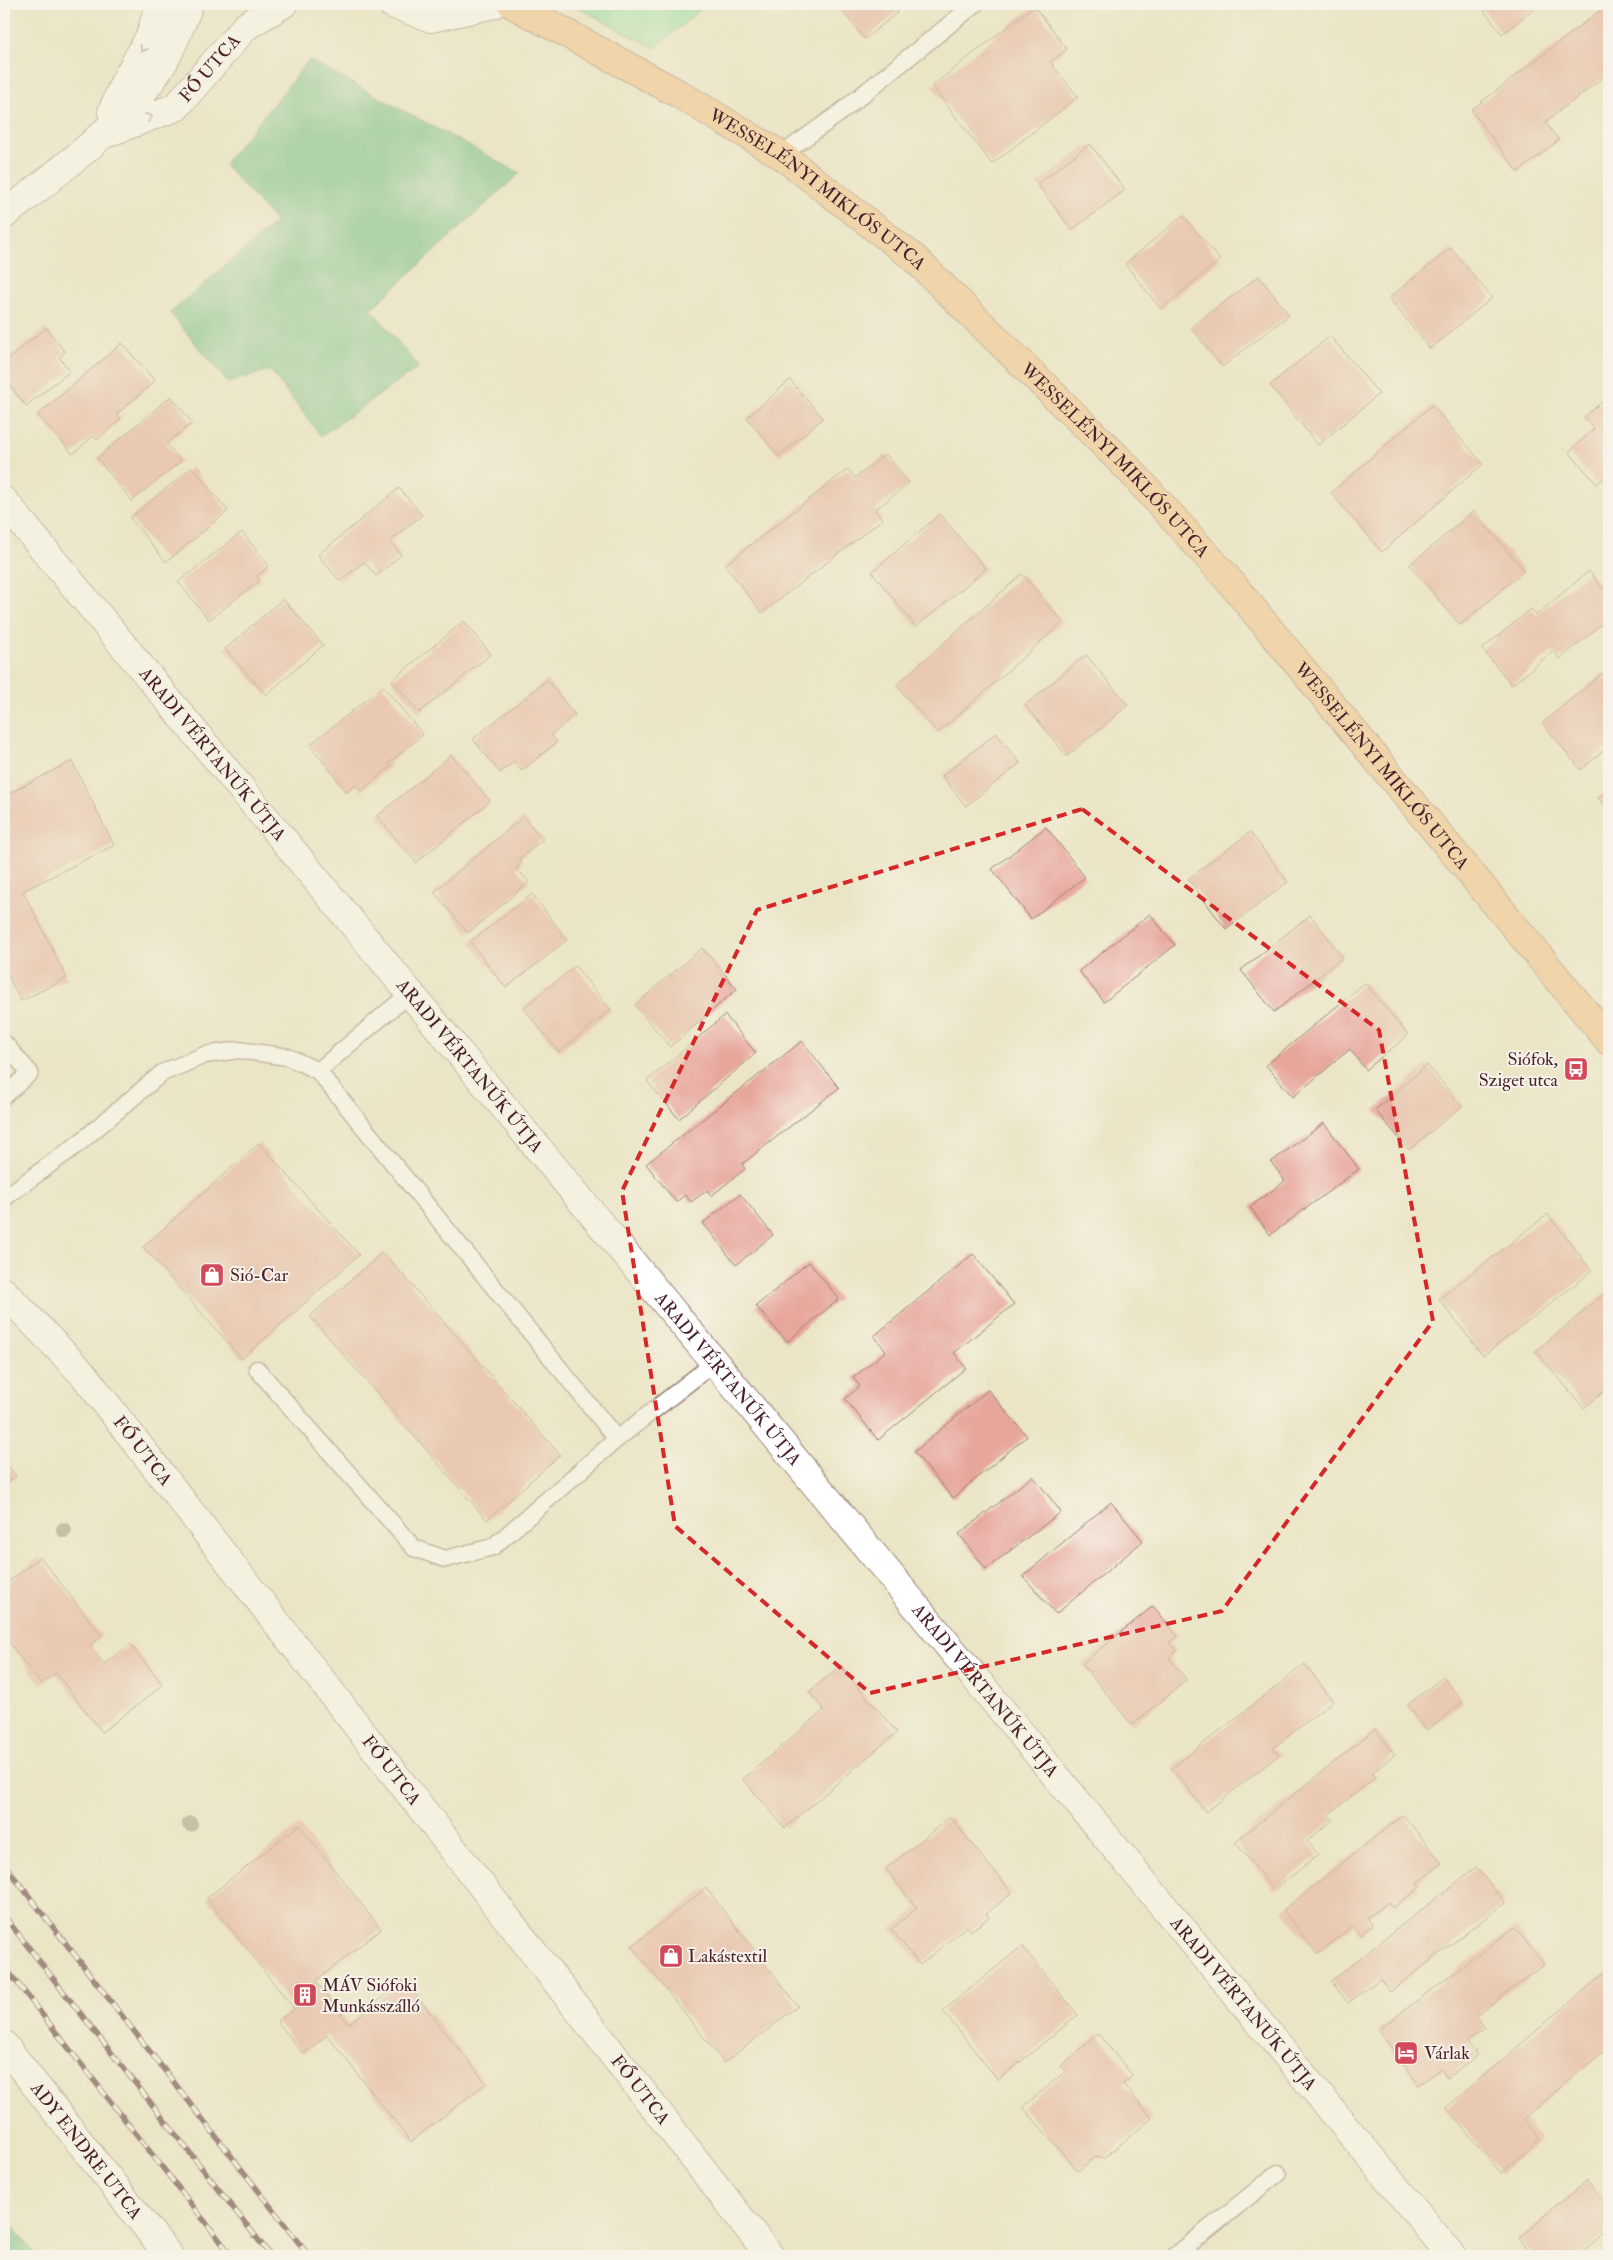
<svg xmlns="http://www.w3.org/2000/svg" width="1613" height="2260" font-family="'IM FELL Double Pica',serif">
<rect width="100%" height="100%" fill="#f7f3e8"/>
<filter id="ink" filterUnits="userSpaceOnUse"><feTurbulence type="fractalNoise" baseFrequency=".02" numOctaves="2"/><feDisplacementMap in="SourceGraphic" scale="10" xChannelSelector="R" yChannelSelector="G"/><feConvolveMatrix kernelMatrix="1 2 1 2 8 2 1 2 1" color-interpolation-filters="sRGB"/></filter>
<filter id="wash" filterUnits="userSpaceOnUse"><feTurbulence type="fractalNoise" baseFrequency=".0096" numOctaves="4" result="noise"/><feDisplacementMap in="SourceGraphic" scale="20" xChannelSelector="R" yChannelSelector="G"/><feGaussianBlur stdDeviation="1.12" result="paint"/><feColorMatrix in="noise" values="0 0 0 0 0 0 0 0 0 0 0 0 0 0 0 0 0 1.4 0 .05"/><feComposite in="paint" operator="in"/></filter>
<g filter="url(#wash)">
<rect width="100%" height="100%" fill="#ebe5c6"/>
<path fill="#86dea3" stroke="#687e67" d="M571,4h136l-52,44z"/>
<g fill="#6cbd89" stroke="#5b6e5a">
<path d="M309,60l211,113 -149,136 48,58 -98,69 -51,-66 -42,13 -58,-70 106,-91 -52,-58z"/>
<path d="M4,2216l33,40h-33z"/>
</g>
<g id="blocks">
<g fill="#e7a69c">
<path d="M836,4h55l7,8 -33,27z"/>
<path d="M1479,4h62l-39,30z"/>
<path d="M1609,4v69l-64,49 14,18 -41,32 -47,-62z"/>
<path d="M1034,6l33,43 -17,13 28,35 -86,67 -60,-78z"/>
<path d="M1090,144l35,46 -53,40 -35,-46z"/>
<path d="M1183,215l37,45 -59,49 -36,-45z"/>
<path d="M1451,248l41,50 -62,51 -41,-51z"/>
<path d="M1259,276l30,39 -67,52 -31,-40z"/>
<path d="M46,328l19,24 -6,5 11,14 -44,35 -22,-28v-16z"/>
<path d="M1330,336l49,58 -61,51 -48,-60z"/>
<path d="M122,343l33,38 -38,33 4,5 -24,21 -4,-4 -20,18 -35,-39z"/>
<path d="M790,380l33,38 -44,38 -32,-38z"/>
<path d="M171,396l21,27 -26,21 15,17 -49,40 -35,-43z"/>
<path d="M1603,401l6,7v66l-12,10 -28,-32 25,-23 -10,-12z"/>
<path d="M1432,405l51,59 -101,88 -51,-59z"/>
<path d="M886,454l23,29 -34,27 8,9 -121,94 -37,-48 123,-96 7,9z"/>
<path d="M192,467l36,44 -62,51 -36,-44z"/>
<path d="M399,488l23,27 -32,26 11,14 -25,21 -12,-14 -24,19 -22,-26z"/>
<path d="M1474,511l50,60 -64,54 -50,-60z"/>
<path d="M940,514l46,55 -70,58 -44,-55z"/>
<path d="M242,532l27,34 -12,10 3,4 -51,40 -31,-38z"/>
<path d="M1589,571l20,25v22l-49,41 -7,-8 -41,34 -30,-36 49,-40 5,6z"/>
<path d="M1022,574l41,48 -125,111 -42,-48z"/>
<path d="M283,599l40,46 -57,50 -41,-46z"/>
<path d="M464,621l27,33 -72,59 -27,-33z"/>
<path d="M1086,655l42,50 -61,51 -42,-51z"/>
<path d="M1603,673l6,8v65l-28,24 -39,-47z"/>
<path d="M547,680l28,35 -24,20 6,7 -36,29 -7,-9 -14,11 -27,-34z"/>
<path d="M383,686l40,49 -34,28 2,3 -30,25 -5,-6 -9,7 -37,-47z"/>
<path d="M996,733l24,30 -54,43 -24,-30z"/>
<path d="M451,755l39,46 -74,62 -39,-47z"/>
<path d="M72,761l42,84 -91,46 44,87 -46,23 -17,-34v-171z"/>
<path d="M1609,788v22l-11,-12z"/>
<path d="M523,817l20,22 -24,20 3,4 -6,5 13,14 -61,51 -34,-41z"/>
<path d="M1046,827l39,50 -54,42 -39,-50z"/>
<path d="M1250,832l38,50 -62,47 -38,-50z"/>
<path d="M532,894l35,46 -61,48 -36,-46z"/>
<path d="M1150,914l25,31 -71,57 -25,-31z"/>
<path d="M1310,915l33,42 -69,55 -33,-42z"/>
<path d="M702,948l35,41 -67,58 -35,-42z"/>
<path d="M575,966l36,44 -52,42 -36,-44z"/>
<path d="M1365,983l43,52 -42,35 -16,-21 -57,48 -27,-32z"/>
<path d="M725,1015l31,38 -77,66 -32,-38z"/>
<path d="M802,1041l37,47 -97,76 3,5 -34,27 -4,-6 -16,12 -6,-7 -9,7 -30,-38z"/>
<path d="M1427,1065l35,41 -53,44 -34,-40z"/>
<path d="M1324,1123l35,46 -89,66 -20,-28 35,-26 -14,-19z"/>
<path d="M259,1143l100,112 -117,104 -99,-112z"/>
<path d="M740,1194l33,41 -37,30 -33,-42z"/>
<path d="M1548,1214l44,57 -109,85 -44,-57z"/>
<path d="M383,1252l177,203 -73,65 -177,-204z"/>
<path d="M973,1254l41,50 -60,49 12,15 -88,72 -33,-41 15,-13 -7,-8 33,-27 -12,-15z"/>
<path d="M809,1262l30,37 -52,43 -31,-36z"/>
<path d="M1609,1290v97l-25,21 -48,-57z"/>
<path d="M988,1390l39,46 -74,62 -39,-46z"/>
<path d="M4,1460l12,16 -12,10z"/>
<path d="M1033,1476l28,36 -75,57 -27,-35z"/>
<path d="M1111,1502l32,39 -87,73 -33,-38z"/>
<path d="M40,1557l62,79 -12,10 14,18 26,-20 33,41 -61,47 -46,-59 -15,11 -37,-48v-51z"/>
<path d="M1153,1606l25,30 -9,7 7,8 -7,7 18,22 -55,45 -50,-61z"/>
<path d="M1305,1664l28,37 -60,47 6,7 -73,57 -34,-44z"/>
<path d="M840,1666l57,66 -112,96 -42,-49 81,-69 -15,-18z"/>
<path d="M1443,1677l20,25 -36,28 -20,-25z"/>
<path d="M1375,1729l20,25 -23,19 4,4 -48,38 5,5 -26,21 11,14 -44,35 -39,-48z"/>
<path d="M1403,1815l39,48 -25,20 3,4 -27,21 -5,-6 -21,16 5,7 -11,10 -8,-10 -36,29 -34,-44z"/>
<path d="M950,1817l62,76 -26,21 3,3 -18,14 -4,-5 -47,39 -29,-36 26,-21 -31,-39z"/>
<path d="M299,1825l82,104 -65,52 33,43 55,-44 82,103 -75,59 -84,-107 -24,19 -26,-33 17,-12 -87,-111z"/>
<path d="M1476,1867l29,36 -115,89 -10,-13 -32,24 -17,-22z"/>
<path d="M706,1888l92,118 -74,57 -92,-117z"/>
<path d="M1515,1927l29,38 -68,51 9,12 -18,14 10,13 -30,23 -6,-9 -22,16 -41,-55z"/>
<path d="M1022,1946l56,69 -80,65 -55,-69z"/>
<path d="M1609,1969v78l-86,72 17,21 -39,33 -55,-65z"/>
<path d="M1098,2034l35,42 -10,8 29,34 -48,40 -9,-1 -17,14 -55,-64 43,-36 -5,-5z"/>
<path d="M1587,2181l22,26v23l-31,26h-44l-15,-18z"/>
</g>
</g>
</g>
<g filter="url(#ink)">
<use href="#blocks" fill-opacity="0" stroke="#9a8278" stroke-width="1"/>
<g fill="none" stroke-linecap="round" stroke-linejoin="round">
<defs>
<g id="service">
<path d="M781,155l56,-40 138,-111"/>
<path d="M4,1043l26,30 -26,23"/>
<path d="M318,1071l92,-78"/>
<path d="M4,1198l74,-54 84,-71 43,-18 33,-5 50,7 30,14 299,368 -124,108 -48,12 -31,-11 -157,-179"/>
<path d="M617,1439l98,-77"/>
<path d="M1175,2256l103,-83"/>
</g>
<g id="minor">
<path d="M392,4l39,14 63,-14"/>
<path d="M112,112l12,-29 26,-47 10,-32"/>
<path id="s1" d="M107,133l69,-26 70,-81 37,-22"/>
<path d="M4,215c54,-43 123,-92 159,-152 11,-19 18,-39 26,-59"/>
<path id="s2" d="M4,501l1448,1755"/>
<path id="s3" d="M4,1292l79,82 687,882"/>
<path id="s4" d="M4,2045l165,211"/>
</g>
<g id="primary">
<path id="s5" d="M512,4l167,90 102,61 133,103 212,208 101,112 382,463"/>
</g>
</defs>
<use href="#service" stroke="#9a8278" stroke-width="19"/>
<use href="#minor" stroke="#9a8278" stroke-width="30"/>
<use href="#primary" stroke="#9a8278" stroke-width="30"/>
<use href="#service" stroke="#fff" stroke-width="16"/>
<use href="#minor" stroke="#fff" stroke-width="28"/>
<use href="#primary" stroke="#f6be87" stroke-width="28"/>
<defs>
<g id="rail">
<path d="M4,1864l305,392"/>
<path d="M4,1916l267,340"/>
<path d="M4,1966l228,290"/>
</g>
</defs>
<use href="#rail" stroke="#4a1f2b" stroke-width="5.5"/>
<use href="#rail" stroke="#f7f3e8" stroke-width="4" stroke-dasharray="11" stroke-linecap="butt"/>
</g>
<g fill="#9b9281">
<circle cx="64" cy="1530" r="8"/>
<circle cx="190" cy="1824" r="8"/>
</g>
<defs><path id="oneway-chevron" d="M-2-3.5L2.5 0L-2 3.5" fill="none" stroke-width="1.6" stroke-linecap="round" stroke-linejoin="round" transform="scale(1.25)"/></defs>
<g stroke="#ae9aa0">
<use href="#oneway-chevron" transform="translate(143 49) rotate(119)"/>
<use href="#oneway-chevron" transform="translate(149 117) rotate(-21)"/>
</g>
</g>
<path d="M0 0H1613V2260H0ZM1082,809l297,221 54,291 -211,290 -352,82 -195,-167 -53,-335 135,-281z" fill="#ebe5c6" fill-opacity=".55" fill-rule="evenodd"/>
<path fill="none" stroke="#d62828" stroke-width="4" stroke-dasharray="10 6" stroke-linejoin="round" d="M1082,809l297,221 54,291 -211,290 -352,82 -195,-167 -53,-335 135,-281z"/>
<defs>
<symbol id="bus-square" viewBox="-11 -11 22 22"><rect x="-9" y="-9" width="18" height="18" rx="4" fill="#d1495b" stroke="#f7f3e8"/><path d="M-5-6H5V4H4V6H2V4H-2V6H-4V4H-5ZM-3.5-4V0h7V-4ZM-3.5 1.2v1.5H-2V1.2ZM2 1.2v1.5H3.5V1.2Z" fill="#fff"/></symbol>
<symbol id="shop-square" viewBox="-11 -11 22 22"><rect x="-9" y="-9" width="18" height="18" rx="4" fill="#d1495b" stroke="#f7f3e8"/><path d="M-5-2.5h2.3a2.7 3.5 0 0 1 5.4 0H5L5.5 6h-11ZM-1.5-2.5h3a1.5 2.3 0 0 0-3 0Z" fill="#fff"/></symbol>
<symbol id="building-square" viewBox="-11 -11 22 22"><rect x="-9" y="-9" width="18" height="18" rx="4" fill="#d1495b" stroke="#f7f3e8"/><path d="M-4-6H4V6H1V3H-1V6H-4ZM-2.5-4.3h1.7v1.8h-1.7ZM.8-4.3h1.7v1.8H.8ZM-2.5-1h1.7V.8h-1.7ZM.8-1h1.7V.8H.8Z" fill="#fff"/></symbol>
<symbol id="hotel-square" viewBox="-11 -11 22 22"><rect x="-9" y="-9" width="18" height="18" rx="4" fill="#d1495b" stroke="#f7f3e8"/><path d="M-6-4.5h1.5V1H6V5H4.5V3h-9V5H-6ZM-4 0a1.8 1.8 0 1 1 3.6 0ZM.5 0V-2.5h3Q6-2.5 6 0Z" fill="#fff"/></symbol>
</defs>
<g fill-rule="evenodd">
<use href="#bus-square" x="1562" y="1055" width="28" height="28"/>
<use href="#shop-square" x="198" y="1261" width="28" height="28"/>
<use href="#shop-square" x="657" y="1942" width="28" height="28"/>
<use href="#building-square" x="291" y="1981" width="28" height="28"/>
<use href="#hotel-square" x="1392" y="2039" width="28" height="28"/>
</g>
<g text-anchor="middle" stroke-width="4" stroke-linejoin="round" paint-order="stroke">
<g font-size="18" fill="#4a1f2b" stroke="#f7f3e8">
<text dy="6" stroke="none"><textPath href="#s1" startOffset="125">FŐ UTCA</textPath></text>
<text dy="6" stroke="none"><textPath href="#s5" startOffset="358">WESSELÉNYI MIKLÓS UTCA</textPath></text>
<text dy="6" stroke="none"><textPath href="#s5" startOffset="762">WESSELÉNYI MIKLÓS UTCA</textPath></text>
<text dy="6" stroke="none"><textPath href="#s2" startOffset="328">ARADI VÉRTANÚK ÚTJA</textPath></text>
<text dy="6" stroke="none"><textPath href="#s5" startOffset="1168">WESSELÉNYI MIKLÓS UTCA</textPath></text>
<text dy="6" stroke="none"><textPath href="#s2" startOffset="732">ARADI VÉRTANÚK ÚTJA</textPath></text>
<text dy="6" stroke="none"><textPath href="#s2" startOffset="1138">ARADI VÉRTANÚK ÚTJA</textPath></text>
<text dy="6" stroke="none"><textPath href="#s3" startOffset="211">FŐ UTCA</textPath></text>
<text dy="6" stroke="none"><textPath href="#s2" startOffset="1542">ARADI VÉRTANÚK ÚTJA</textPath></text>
<text dy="6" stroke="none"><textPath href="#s3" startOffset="616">FŐ UTCA</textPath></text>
<text dy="6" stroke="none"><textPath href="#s2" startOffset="1948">ARADI VÉRTANÚK ÚTJA</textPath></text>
<text dy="6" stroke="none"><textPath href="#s3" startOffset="1021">FŐ UTCA</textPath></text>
<text dy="6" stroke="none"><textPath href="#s4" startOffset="134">ADY ENDRE UTCA</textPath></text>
</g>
<g font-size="18" fill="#4a1f2b" stroke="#f7f3e8" text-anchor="start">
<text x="1558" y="1065" text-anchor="end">Siófok,<tspan x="1558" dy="21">Sziget utca</tspan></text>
<text x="230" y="1281">Sió-Car</text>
<text x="688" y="1962">Lakástextil</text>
<text x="322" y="1991">MÁV Siófoki<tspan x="322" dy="21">Munkásszálló</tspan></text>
<text x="1424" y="2059">Várlak</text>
</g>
</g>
<rect width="1613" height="2260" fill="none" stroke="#f7f3e8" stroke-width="20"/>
</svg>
